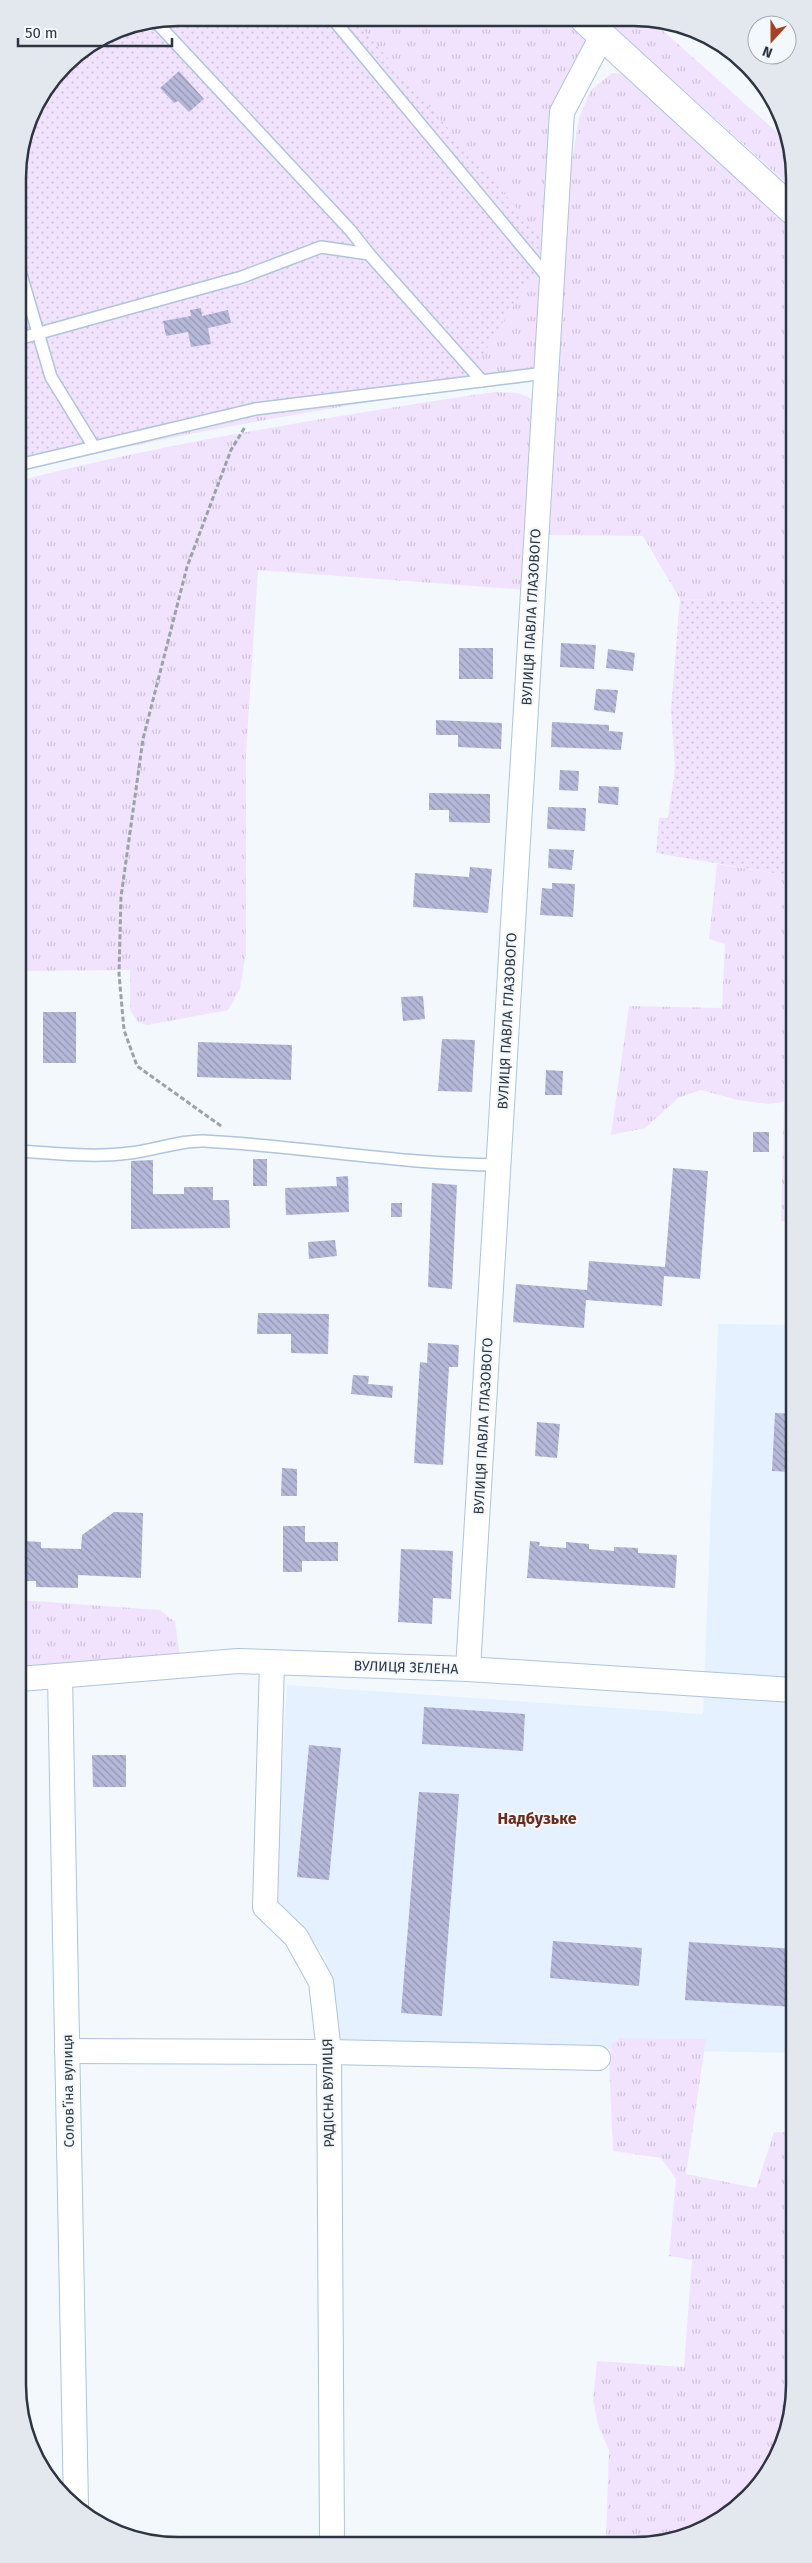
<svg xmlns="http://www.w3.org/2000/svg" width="812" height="2563" font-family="'Fira Sans',sans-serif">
<defs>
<pattern id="grass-tufts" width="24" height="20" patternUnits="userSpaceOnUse" patternTransform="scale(1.25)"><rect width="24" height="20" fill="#f1e3fd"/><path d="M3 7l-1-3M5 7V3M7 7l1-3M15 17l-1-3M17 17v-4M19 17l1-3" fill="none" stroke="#cfc3da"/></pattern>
<pattern id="garden-dots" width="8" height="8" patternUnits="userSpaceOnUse" patternTransform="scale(1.25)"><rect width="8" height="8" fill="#f1e3fd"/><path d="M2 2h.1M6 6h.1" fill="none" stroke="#cfc3da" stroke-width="1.8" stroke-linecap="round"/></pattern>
<pattern id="building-back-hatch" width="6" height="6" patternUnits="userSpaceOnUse" patternTransform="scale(1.25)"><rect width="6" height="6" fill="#b5b8d8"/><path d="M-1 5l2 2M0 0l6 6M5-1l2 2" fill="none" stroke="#9496b1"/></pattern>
</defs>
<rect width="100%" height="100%" fill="#f3f8fd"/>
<path fill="#e6f1ff" d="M718,1324l75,1 1,728 -456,-9 -13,-87 -51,-55 13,-217 416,29z"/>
<g fill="url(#grass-tufts)">
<path d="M344,19l226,1 9,8 9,20 -15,38 -32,275c-16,27 -20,23 -50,23 -159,22 -317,50 -473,88v-14l298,-68z"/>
<path d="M606,20l46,1 138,123 2,44z"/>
<path d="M612,73l19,1 161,146v386l-8,-4 -104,-3 -37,-63 -94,-1 22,-369 8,-48 12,-28z"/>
<path d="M494,392l24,1 19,8 -9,189 -270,-20 -12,183v199l-6,37 -12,21 -81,15 -9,-3 -8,-12v-40l-111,1 -1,-490c157,-40 317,-65 476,-89z"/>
<path d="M717,864l75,12 1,346 -12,-1 3,-119 -17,2 -29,-4 -37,-10 -23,8 -33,30 -34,7 18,-129 93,2 3,-64 -16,-5z"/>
<path d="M20,1600l140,10 15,12 5,34 -160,27z"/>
<path d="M620,2038l86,1 -20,135 70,14 18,-56 20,1v262l-12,52 -28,44 -40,33 -49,18h-59l3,-92 -11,-25 -5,-25 4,-39 87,6 8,-107 -23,-4 7,-77 -15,-21 -48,-7 -4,-90 3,-17z"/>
</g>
<g fill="url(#garden-dots)">
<path d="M178,18l176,1 196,228 -83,133 -373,67 -76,20v-300l16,-60 38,-49 45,-28z"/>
<path d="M680,599l104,3 8,4v270l-136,-23 3,-35h9l7,-50 -4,-59z"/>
</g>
<g fill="url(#building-back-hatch)">
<path d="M179,71l25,28 -15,13 -11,-11 -4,2 -14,-15z"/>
<path d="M201,308l1,8 26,-6 3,13 -23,5 3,16 -20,3 -3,-15 -22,4 -3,-15 28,-5 -1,-6z"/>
<path d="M561,643l35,2 -2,24 -34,-2z"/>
<rect x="459" y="648" width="34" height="31"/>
<path d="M608,649l27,4 -2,18 -27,-3z"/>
<path d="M596,689l22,1 -3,23 -21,-3z"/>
<path d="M436,720l66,3 -1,26 -43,-2v-12h-22z"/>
<path d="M552,722l57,3v6l14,1 -2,18 -70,-3z"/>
<path d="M560,770l19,1 -1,20 -19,-1z"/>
<path d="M599,786l20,1 -1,18 -20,-2z"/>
<path d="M429,793l61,1v29l-41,-1v-12h-20z"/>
<path d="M548,807l38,1 -1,23 -38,-2z"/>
<path d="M549,849l25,1 -2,20 -24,-2z"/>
<path d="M470,867l22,2 -4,44 -75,-6 2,-34 54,4z"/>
<path d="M552,883l23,1 -2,33 -33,-2 2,-27 10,1z"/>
<path d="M423,996l2,23 -22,2 -2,-24z"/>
<rect x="43" y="1012" width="33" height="51"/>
<path d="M442,1039l33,1 -3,52 -34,-1z"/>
<path d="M198,1042l94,3 -1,35 -94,-3z"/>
<path d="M546,1070l17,1 -1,24h-17z"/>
<rect x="753" y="1132" width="16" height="20"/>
<rect x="253" y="1159" width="14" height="27"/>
<path d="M153,1160v34h31v-7h29v13h16l1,28 -99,1v-68z"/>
<path d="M673,1168l35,3 -8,108 -36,-3 -2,30 -76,-6 -2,28 -71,-6 3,-38 71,6 2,-29 76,6z"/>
<path d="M348,1176l1,36 -63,3 -1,-27 52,-2 -1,-9z"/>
<path d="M432,1183l25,2 -5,104 -24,-2z"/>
<rect x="391" y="1203" width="11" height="14"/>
<path d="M335,1240l2,16 -28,3 -1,-17z"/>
<path d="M258,1313l71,1 -1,40 -37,-1v-19h-34z"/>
<path d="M428,1343l31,2 -1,22h-9l-6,98 -29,-2 6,-101 7,1z"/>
<path d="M353,1375l16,1 -1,8 25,2 -1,12 -41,-4z"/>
<path d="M775,1413l18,1v58l-21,-1z"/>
<path d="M537,1422l23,2 -3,34 -22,-2z"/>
<path d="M282,1468l15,1v27h-16z"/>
<path d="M114,1512l29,1 -2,65 -63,-3v13l-42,-1v-6h-16v-34h5v-6l16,1v6l40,1 1,-14z"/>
<path d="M283,1526h22v16h33v19h-36v11h-19z"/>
<path d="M530,1541l10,1 -1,4 27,2v-6l23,2v5l25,2v-4l24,1v5l39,2 -2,33 -148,-10z"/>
<path d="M401,1549l52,2 -2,48 -18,-1 -1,26 -34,-2z"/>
<path d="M424,1707l101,7 -2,37 -101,-7z"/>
<path d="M309,1745l32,3 -12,132 -32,-3z"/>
<path d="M92,1755h34v32h-33z"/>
<path d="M419,1792l40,2 -17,222 -41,-3z"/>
<path d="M553,1941l89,7 -3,38 -89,-8z"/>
<path d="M689,1942l105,7v58l-109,-7z"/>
</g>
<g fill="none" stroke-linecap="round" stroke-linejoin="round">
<defs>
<g id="service">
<path d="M332,18l218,262"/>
<path d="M156,22l195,209 18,23 113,127"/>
<path d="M18,264l33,113 43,70"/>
<path d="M18,339l224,-62 79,-30 48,7"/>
<path d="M18,465l237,-56 290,-36"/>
<path d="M19,1151c37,2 73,7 110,2 24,-2 50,-13 75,-12 98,5 195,23 294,24"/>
</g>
<g id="minor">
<path d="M272,1663l-7,244 31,30 25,45 8,70 3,490"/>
<path d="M468,1669l94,-1557 40,-76"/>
<path d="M60,1676l16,831"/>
<path d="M20,1679l218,-18 230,8 325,21"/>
<path d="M67,2051l262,1 269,6"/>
</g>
<path id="secondary" d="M585,20l207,190"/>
</defs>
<use href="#service" stroke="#aec4df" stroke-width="14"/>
<use href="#minor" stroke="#aec4df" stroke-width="26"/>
<use href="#secondary" stroke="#aec4df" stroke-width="30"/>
<path stroke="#9ba2a9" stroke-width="3" stroke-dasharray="5 2.5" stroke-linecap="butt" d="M221,1126l-84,-60 -13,-36 -5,-56 2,-77 22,-158 44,-172 44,-117 14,-23"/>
<use href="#service" stroke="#fff" stroke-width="11"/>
<use href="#minor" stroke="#fff" stroke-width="24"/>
<use href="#secondary" stroke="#fff" stroke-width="28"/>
</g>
<g text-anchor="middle" stroke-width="4" stroke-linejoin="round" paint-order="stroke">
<g font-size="14" fill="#2d3540" stroke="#f3f8fd">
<text transform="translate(531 617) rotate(-87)" y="5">ВУЛИЦЯ ПАВЛА ГЛАЗОВОГО</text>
<text transform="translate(507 1021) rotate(-87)" y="5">ВУЛИЦЯ ПАВЛА ГЛАЗОВОГО</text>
<text transform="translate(483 1426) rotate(-87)" y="5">ВУЛИЦЯ ПАВЛА ГЛАЗОВОГО</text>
<text transform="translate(406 1667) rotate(2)" y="5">ВУЛИЦЯ ЗЕЛЕНА</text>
<text transform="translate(68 2091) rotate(-91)" y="5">Соловʼїна вулиця</text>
<text transform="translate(328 2093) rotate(-91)" y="5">РАДІСНА ВУЛИЦЯ</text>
</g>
<g font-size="16" font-weight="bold" fill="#6e2b1a" stroke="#f3f8fd">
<text x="537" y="1824">Надбузьке</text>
</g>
</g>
<path d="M0 0H812V2563H0ZM178 26H634A152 152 0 0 1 786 178V2385A152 152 0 0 1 634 2537H178A152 152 0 0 1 26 2385V178A152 152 0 0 1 178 26Z" fill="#e3e8ee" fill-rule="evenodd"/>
<path fill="none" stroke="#2d3540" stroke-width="2.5" d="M178 26H634A152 152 0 0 1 786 178V2385A152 152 0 0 1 634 2537H178A152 152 0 0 1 26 2385V178A152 152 0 0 1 178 26Z"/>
<g transform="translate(772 40) rotate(201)"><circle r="24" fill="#f3f8fd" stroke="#a4aab1"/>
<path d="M0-4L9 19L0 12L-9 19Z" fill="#a84024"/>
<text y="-8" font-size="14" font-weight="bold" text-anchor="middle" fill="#2d3540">N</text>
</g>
<path d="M18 38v8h154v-8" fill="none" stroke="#2d3540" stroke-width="2.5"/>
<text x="25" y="38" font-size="15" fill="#2d3540" stroke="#f3f8fd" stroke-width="4" paint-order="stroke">50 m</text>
</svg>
